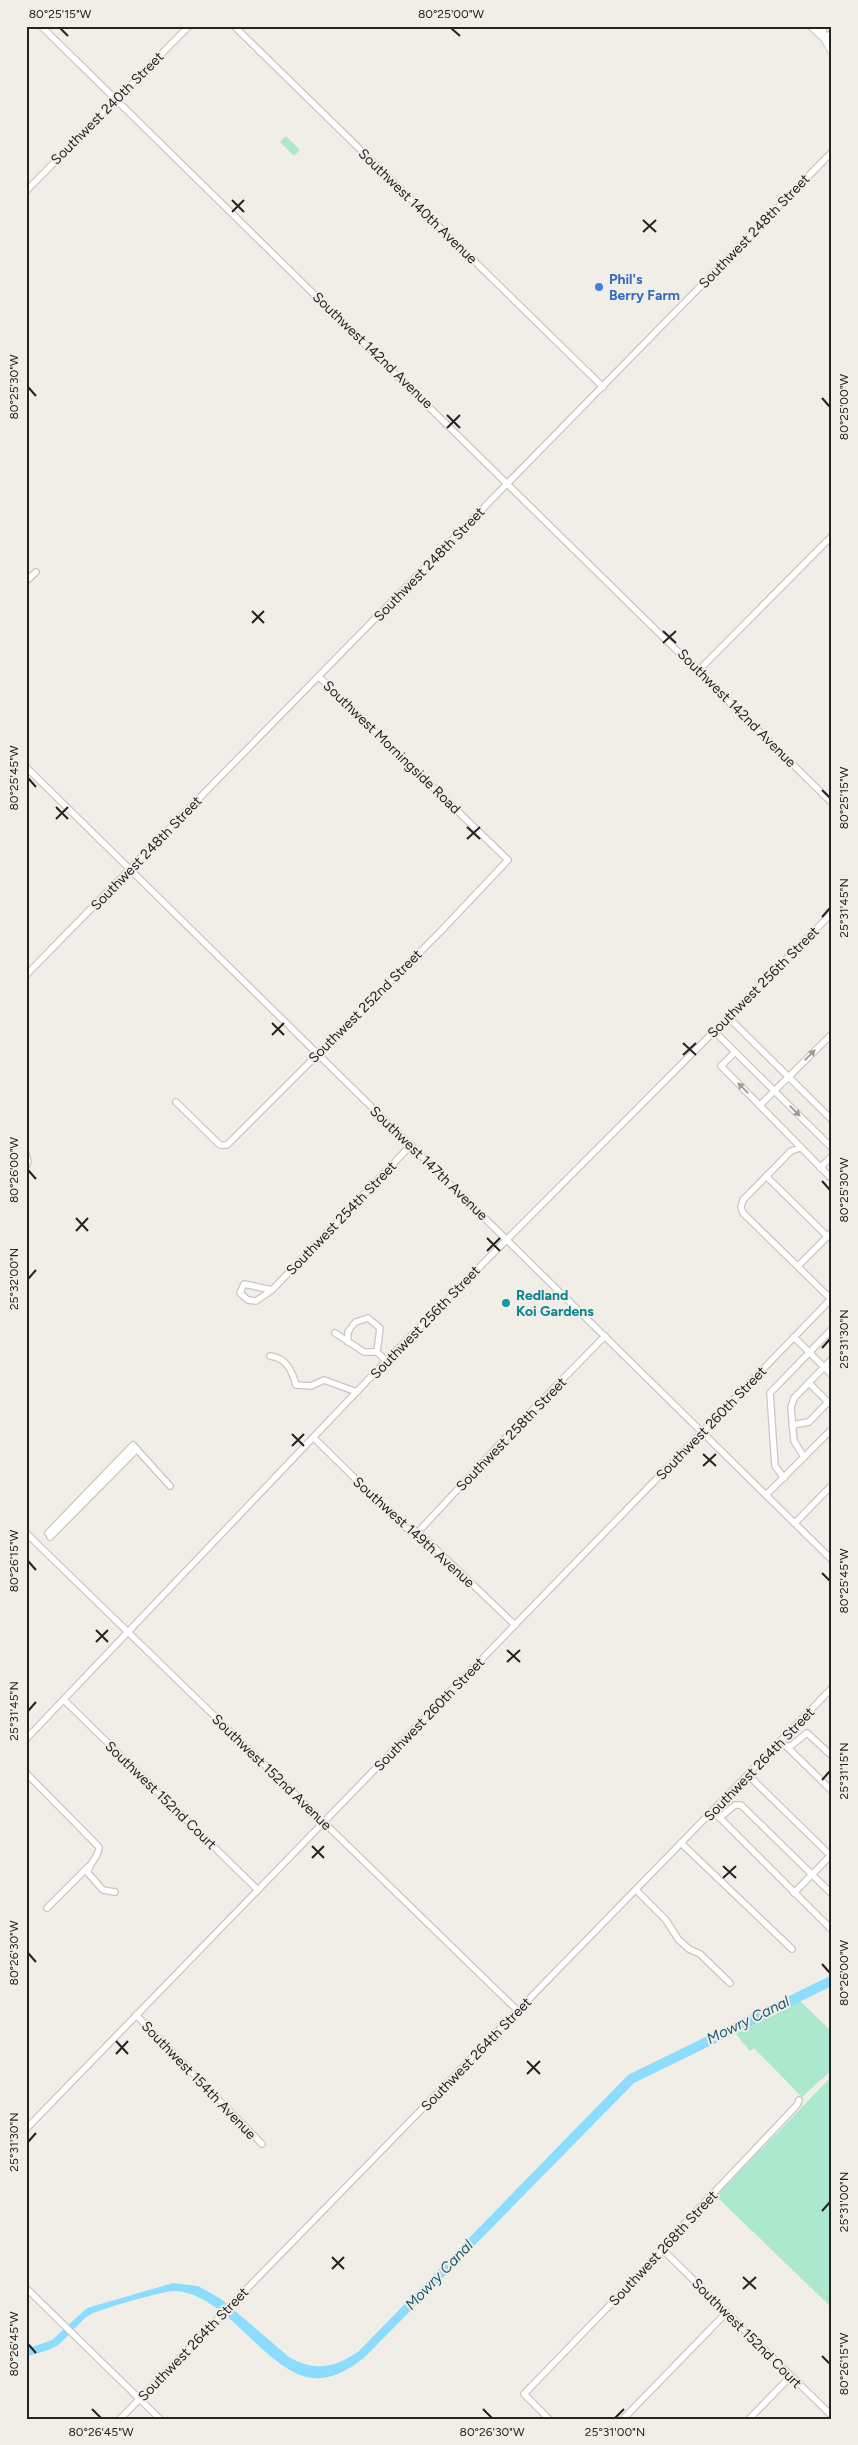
<svg xmlns="http://www.w3.org/2000/svg" width="858" height="2445" font-family="Figtree,sans-serif">
<rect width="100%" height="100%" fill="#f1eee8"/>
<g fill="#ace8cd">
<path d="M286,136l14,14 -6,6 -14,-14z"/>
<path d="M800,2001l32,31v38l-30,27 -48,-49 -4,3 -15,-18z"/>
<path d="M832,2076v232l-116,-112z"/>
</g>
<path fill="#8bdcfd" d="M832,1975v11l-198,97 -270,275c-11,8 -23,16 -36,19 -54,14 -95,-83 -153,-86 -9,-1 -74,18 -84,23 -12,7 -21,22 -33,31 -8,6 -22,8 -32,12v-8l26,-9 35,-32 86,-25 25,3 23,13 68,58c26,15 46,11 70,-6l269,-276z"/>
<g fill="none" stroke-linecap="round" stroke-linejoin="round">
<defs>
<g id="minor">
<path d="M41,26l791,777"/>
<path d="M234,26l369,361"/>
<path d="M822,26l3,12 7,-5"/>
<path d="M26,191l163,-165"/>
<path d="M26,581l10,-9"/>
<path d="M699,670l133,-134"/>
<path d="M26,767l806,793"/>
<path d="M26,975l806,-823"/>
<path d="M728,1017l104,103"/>
<path d="M714,1031l118,117"/>
<path d="M735,1052l-14,14 111,113"/>
<path d="M176,1102l44,43h7l214,-214 67,-71 -189,-183"/>
<path d="M760,1105l72,-71"/>
<path d="M800,1148l-9,3 -48,49 -2,7 2,6 89,87"/>
<path d="M26,1154l2,7 -2,5"/>
<path d="M820,1168l12,-12"/>
<path d="M766,1176l61,60"/>
<path d="M798,1266l34,-34"/>
<path d="M272,1290l-28,-6 -4,9 8,7 8,1 16,-11 139,-145"/>
<path d="M353,1325l3,-3 12,-4 12,10 -3,24"/>
<path d="M335,1333l29,19h13l9,9"/>
<path d="M794,1337l38,38"/>
<path d="M348,1342v-10l2,-3"/>
<path d="M270,1356c16,2 22,14 26,29l15,1 13,-6 33,12"/>
<path d="M809,1383l23,23"/>
<path d="M792,1425l17,-3 19,-20"/>
<path d="M314,1438l82,81 10,9 12,4 97,93"/>
<path d="M804,1457l-10,-16 -3,-34 3,-9 38,-39"/>
<path d="M784,1478l-9,-12 -5,-73 62,-64"/>
<path d="M766,1495l66,-66"/>
<path d="M795,1523l37,-38"/>
<path d="M418,1532l94,-101 93,-95"/>
<path d="M26,1533l492,478"/>
<path d="M48,1533l85,-88 37,41"/>
<path d="M50,1537l87,-88"/>
<path d="M64,1700l194,190"/>
<path d="M26,1739l360,-378 446,-448"/>
<path d="M781,1741l51,50"/>
<path d="M787,1747l5,-2 15,-12 25,23"/>
<path d="M26,1773l73,74c0,11 -11,16 -11,26l15,17 12,2"/>
<path d="M748,1775l84,82"/>
<path d="M713,1811l119,119"/>
<path d="M719,1816l4,-1 12,-10h6l91,89"/>
<path d="M681,1843l111,106"/>
<path d="M636,1890l30,30 12,19 11,10 11,5 30,29"/>
<path d="M794,1893l38,-39"/>
<path d="M47,1908l41,-41"/>
<path d="M136,2015l126,129"/>
<path d="M26,2129l806,-831"/>
<path d="M663,2250l169,166"/>
<path d="M26,2288l134,131"/>
<path d="M120,2419l712,-731"/>
<path d="M549,2419l-25,-25 139,-144 7,-11 127,-134 2,-5"/>
<path d="M623,2419l104,-107"/>
<path d="M749,2419l42,-43"/>
</g>
<g id="major">
<path d="M812,26l13,12 7,4"/>
<path d="M825,38l7,13"/>
</g>
</defs>
<use href="#minor" stroke="#c9c6c0" stroke-width="8"/>
<use href="#major" stroke="#c9c6c0" stroke-width="10"/>
<use href="#minor" stroke="#fff" stroke-width="5.5"/>
<use href="#major" stroke="#fff" stroke-width="8"/>
</g>
<defs><path id="oneway-solid" d="M-6-.8H1V-3.2L6.5 0L1 3.2V.8H-6Z" transform="scale(1.25)"/></defs>
<g fill="#9c9c9b">
<use href="#oneway-solid" transform="translate(810 1055) rotate(-45)"/>
<use href="#oneway-solid" transform="translate(743 1088) rotate(-135)"/>
<use href="#oneway-solid" transform="translate(795 1111) rotate(45)"/>
</g>
<path fill="none" stroke="#242320" stroke-width="2" d="M60,28l8,8M451,28l9,8M232,200l12,12M232,212l12,-12M643,220l13,12M643,232l13,-12M28,387l8,9M822,398l8,9M447,415l13,13M447,428l13,-13M252,611l12,12M252,623l12,-12M663,631l13,12M663,643l13,-12M28,778l8,9M822,790l8,8M56,807l12,12M56,819l12,-12M467,827l13,12M467,839l13,-12M822,917l8,-9M272,1023l12,12M272,1035l12,-12M683,1043l13,12M683,1055l13,-12M28,1170l8,9M822,1181l8,9M76,1218l12,13M76,1231l12,-13M487,1238l13,13M487,1251l13,-13M28,1279l8,-9M822,1348l8,-9M292,1434l12,12M292,1446l12,-12M703,1454l13,12M703,1466l13,-12M28,1561l8,9M822,1573l8,8M96,1630l12,12M96,1642l12,-12M507,1650l13,12M507,1662l13,-12M28,1711l8,-9M822,1780l8,-9M312,1846l12,12M312,1858l12,-12M723,1866l13,12M723,1878l13,-12M28,1953l8,9M822,1964l8,9M116,2041l12,13M116,2054l12,-13M527,2061l13,13M527,2074l13,-13M28,2142l8,-9M822,2211l8,-9M332,2257l12,12M332,2269l12,-12M743,2277l13,12M743,2289l13,-12M28,2344l8,9M822,2356l8,8M92,2409l9,9M483,2409l9,9M615,2418l9,-9"/>
<circle fill="#3f7fe0" stroke="#f1eee8" stroke-width="2" cx="599" cy="287" r="5"/>
<circle fill="#0f9aa8" stroke="#f1eee8" stroke-width="2" cx="506" cy="1303" r="5"/>
<g text-anchor="middle" stroke-width="4" stroke-linejoin="round" paint-order="stroke">
<g font-size="14" fill="#242320" stroke="#f1eee8">
<text transform="translate(107 108) rotate(-45)" y="5">Southwest 240th Street</text>
<text transform="translate(418 206) rotate(44)" y="5">Southwest 140th Avenue</text>
<text transform="translate(754 231) rotate(-46)" y="5">Southwest 248th Street</text>
<text transform="translate(373 350) rotate(44)" y="5">Southwest 142nd Avenue</text>
<text transform="translate(429 564) rotate(-46)" y="5">Southwest 248th Street</text>
<text transform="translate(737 708) rotate(45)" y="5">Southwest 142nd Avenue</text>
<text transform="translate(392 747) rotate(44)" y="5">Southwest Morningside Road</text>
<text transform="translate(146 853) rotate(-46)" y="5">Southwest 248th Street</text>
<text transform="translate(763 982) rotate(-45)" y="5">Southwest 256th Street</text>
<text transform="translate(365 1006) rotate(-45)" y="5">Southwest 252nd Street</text>
<text transform="translate(429 1163) rotate(44)" y="5">Southwest 147th Avenue</text>
<text transform="translate(341 1218) rotate(-46)" y="5">Southwest 254th Street</text>
<text transform="translate(425 1322) rotate(-46)" y="5">Southwest 256th Street</text>
<text transform="translate(711 1423) rotate(-46)" y="5">Southwest 260th Street</text>
<text transform="translate(511 1434) rotate(-46)" y="5">Southwest 258th Street</text>
<text transform="translate(414 1532) rotate(42)" y="5">Southwest 149th Avenue</text>
<text transform="translate(429 1714) rotate(-46)" y="5">Southwest 260th Street</text>
<text transform="translate(759 1764) rotate(-46)" y="5">Southwest 264th Street</text>
<text transform="translate(272 1772) rotate(44)" y="5">Southwest 152nd Avenue</text>
<text transform="translate(161 1795) rotate(44)" y="5">Southwest 152nd Court</text>
<text transform="translate(476 2054) rotate(-46)" y="5">Southwest 264th Street</text>
<text transform="translate(199 2080) rotate(46)" y="5">Southwest 154th Avenue</text>
<text transform="translate(663 2248) rotate(-47)" y="5">Southwest 268th Street</text>
<text transform="translate(747 2333) rotate(45)" y="5">Southwest 152nd Court</text>
<text transform="translate(193 2344) rotate(-46)" y="5">Southwest 264th Street</text>
</g>
<g font-size="14" font-weight="bold" fill="#366cbe" stroke="#f1eee8" text-anchor="start">
<text x="609" y="284">Phil's<tspan x="609" dy="16">Berry Farm</tspan></text>
</g>
<g font-size="14" font-weight="bold" fill="#0d838f" stroke="#f1eee8" text-anchor="start">
<text x="516" y="1300">Redland<tspan x="516" dy="16">Koi Gardens</tspan></text>
</g>
<g font-size="15" font-style="italic" fill="#1a5b71" stroke="#f1eee8">
<text transform="translate(748 2020) rotate(-26)" y="5">Mowry Canal</text>
<text transform="translate(439 2275) rotate(-46)" y="5">Mowry Canal</text>
</g>
</g>
<rect width="858" height="2445" fill="none" stroke="#f1eee8" stroke-width="55"/>
<rect x="28" y="28" width="802" height="2390" fill="none" stroke="#242320" stroke-width="2"/>
<g font-size="12" text-anchor="middle" fill="#242320">
<text x="60" y="18">80°25'15"W</text>
<text x="451" y="18">80°25'00"W</text>
<text transform="translate(14 387) rotate(-90)" y="4">80°25'30"W</text>
<text transform="translate(844 407) rotate(-90)" y="4">80°25'00"W</text>
<text transform="translate(14 778) rotate(-90)" y="4">80°25'45"W</text>
<text transform="translate(844 798) rotate(-90)" y="4">80°25'15"W</text>
<text transform="translate(844 908) rotate(-90)" y="4">25°31'45"N</text>
<text transform="translate(14 1170) rotate(-90)" y="4">80°26'00"W</text>
<text transform="translate(844 1190) rotate(-90)" y="4">80°25'30"W</text>
<text transform="translate(14 1279) rotate(-90)" y="4">25°32'00"N</text>
<text transform="translate(844 1339) rotate(-90)" y="4">25°31'30"N</text>
<text transform="translate(14 1561) rotate(-90)" y="4">80°26'15"W</text>
<text transform="translate(844 1581) rotate(-90)" y="4">80°25'45"W</text>
<text transform="translate(14 1711) rotate(-90)" y="4">25°31'45"N</text>
<text transform="translate(844 1771) rotate(-90)" y="4">25°31'15"N</text>
<text transform="translate(14 1953) rotate(-90)" y="4">80°26'30"W</text>
<text transform="translate(844 1973) rotate(-90)" y="4">80°26'00"W</text>
<text transform="translate(14 2142) rotate(-90)" y="4">25°31'30"N</text>
<text transform="translate(844 2202) rotate(-90)" y="4">25°31'00"N</text>
<text transform="translate(14 2344) rotate(-90)" y="4">80°26'45"W</text>
<text transform="translate(844 2364) rotate(-90)" y="4">80°26'15"W</text>
<text x="101" y="2436">80°26'45"W</text>
<text x="492" y="2436">80°26'30"W</text>
<text x="615" y="2436">25°31'00"N</text>
</g>
</svg>
